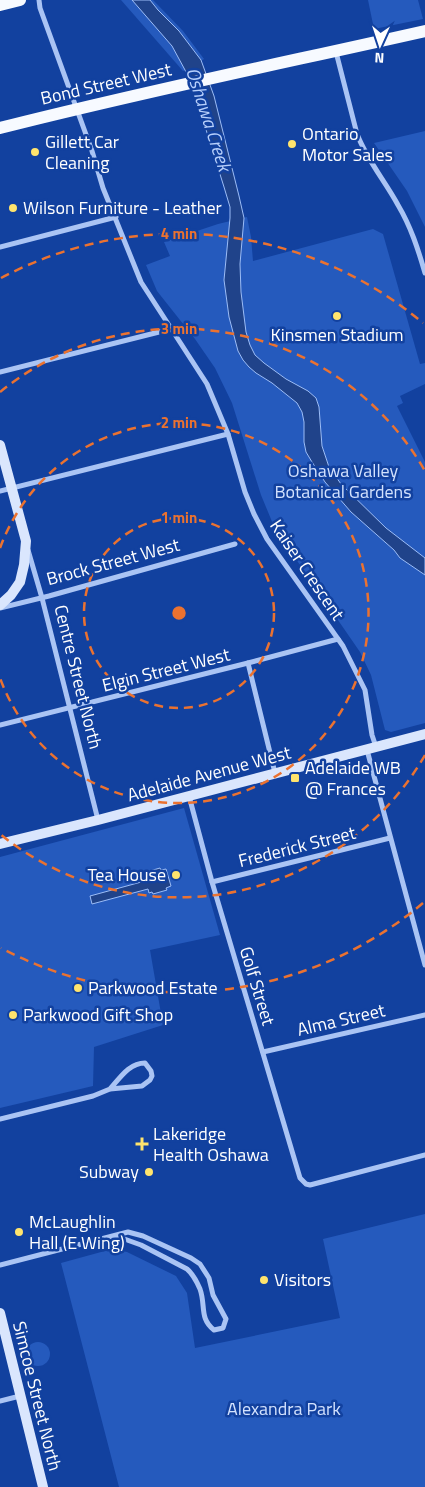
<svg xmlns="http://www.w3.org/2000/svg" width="425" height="1487" font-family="'Titillium Web',sans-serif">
<rect width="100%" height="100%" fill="#12419f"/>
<g fill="#255abd">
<path d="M121,0h32l30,31 21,28 -21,12z"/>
<path d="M368,0h50l5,19 -49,10z"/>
<path d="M425,131v96l-18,-36 -33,-48z"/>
<path d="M247,217l4,20 2,24 120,-32 10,5 37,130 5,-1v21l-25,12 3,7 -6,3 28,56v261l-34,9 -6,-2 -14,-55 -11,-23 -69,-100 -18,-28 -12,-29 -29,-92 -17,-35 -20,-29 -38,-48 -11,-26 24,-9 -6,-14 54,-18z"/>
<path d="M184,808l36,127 -70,15 13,75 -69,22 -1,39 -93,22v-251z"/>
<path d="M425,1214v273h-306l-58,-224 51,-14 15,3 49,24 11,17 8,55 145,-30 -17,-79z"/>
<circle cx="38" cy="1354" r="12"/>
</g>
<g fill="#20438a" stroke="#9cbdf7">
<path d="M132,0h18l8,10 21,21 22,29 13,36 25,100 5,22 -4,46 1,28 5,40 4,13 5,10 9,8 22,16 22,12 8,7 3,9 3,39 7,21 12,17 45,44 39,30v17l-25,-17 -6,-8 -43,-38 -26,-30 -13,-20 -6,-10 -2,-10v-20l-2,-10 -5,-9 -25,-20 -16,-10 -7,-6 -6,-7 -5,-9 -9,-34 -5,-37 6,-62v-11l-6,-20 -21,-67 -18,-50 -13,-24z"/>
<path d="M160,868l1,2 5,-1 5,17 -5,2 1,2 -14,4 -1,-2 -3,1 -1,-4 -56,15 -2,-8 55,-15 -1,-6 3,-1 -1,-2z"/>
</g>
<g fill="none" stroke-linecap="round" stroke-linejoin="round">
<g stroke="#aac4f4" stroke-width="5">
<path d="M39,0l1,8 52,143 11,37 38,94 66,102 21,50 17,58 9,22 13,25 76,107 22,44 7,45 4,12"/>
<path d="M336,52l21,82c10,26 28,47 41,71 13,22 20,44 27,68"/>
<path d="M0,247l116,-30"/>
<path d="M0,372l171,-43"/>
<path d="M0,491l228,-57"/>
<path d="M28,550l14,48 56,222"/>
<path d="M0,608l49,-12 186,-52"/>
<path d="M248,663l27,110"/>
<path d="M0,725l248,-62 90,-24"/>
<path d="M367,750l58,215"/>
<path d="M189,796l23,86 88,296 6,6 4,1 115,-30"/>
<path d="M212,882l178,-44"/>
<path d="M263,1052l162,-37"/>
<path d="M0,1119l93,-23 17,-7 32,-3 8,-6 2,-4 -1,-5 -6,-8c-16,0 -25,15 -35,26"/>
<path d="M0,1265l128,-33 15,4 48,22 9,6 9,14 4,17 13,24 -3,9 -9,2c-15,-12 -8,-24 -14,-41 -3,-7 -7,-15 -13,-20l-46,-24 -25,-9"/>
<path d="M0,1401l20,-5"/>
</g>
<g stroke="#dae6fd" stroke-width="10">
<path d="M0,445l26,96 -2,24 -4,17 -9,13 -11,10"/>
<path d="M0,844l98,-24 327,-86"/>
<path d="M0,1313l43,174"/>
</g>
<g stroke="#f7faff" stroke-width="12">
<path d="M0,5l20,-5"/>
<path d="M0,128c141,-36 283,-65 425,-97"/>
</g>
</g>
<g fill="none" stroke="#eb7230" stroke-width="2.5" stroke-dasharray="9 6">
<circle cx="179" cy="613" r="95"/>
<path d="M0 548A190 190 0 1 1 0 678"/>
<path d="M425 755A284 284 0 0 1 0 834M0 392A284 284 0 0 1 425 471"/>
<path d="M423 903A379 379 0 0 1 1 948M1 278A379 379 0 0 1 423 323"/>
</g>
<g fill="#ffe46d" stroke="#12419f" stroke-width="2">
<circle cx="292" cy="144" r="5"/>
<circle cx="35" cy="152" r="5"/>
<circle cx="13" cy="208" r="5"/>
<circle cx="337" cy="316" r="5"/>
<rect x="290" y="773" width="10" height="10" rx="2.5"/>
<circle cx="176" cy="875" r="5"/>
<circle cx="78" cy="988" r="5"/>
<circle cx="13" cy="1015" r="5"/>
<path d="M139.5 1136.5h5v5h5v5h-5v5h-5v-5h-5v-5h5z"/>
<circle cx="149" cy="1172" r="5"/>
<circle cx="19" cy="1232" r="5"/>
<circle cx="264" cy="1280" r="5"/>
</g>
<g text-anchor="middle" stroke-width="5" stroke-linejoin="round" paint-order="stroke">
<g font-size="18" fill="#fff" stroke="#12419f">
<text transform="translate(106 84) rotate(-13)" y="6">Bond Street West</text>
<text transform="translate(113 562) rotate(-15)" y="6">Brock Street West</text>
<text transform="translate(307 570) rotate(56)" y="6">Kaiser Crescent</text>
<text transform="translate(166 670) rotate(-14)" y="6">Elgin Street West</text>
<text transform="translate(78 677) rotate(76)" y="6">Centre Street North</text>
<text transform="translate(209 774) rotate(-15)" y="6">Adelaide Avenue West</text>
<text transform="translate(297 847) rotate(-14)" y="6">Frederick Street</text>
<text transform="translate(257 986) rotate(73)" y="6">Golf Street</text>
<text transform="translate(341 1020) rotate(-13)" y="6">Alma Street</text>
<text transform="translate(37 1396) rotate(76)" y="6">Simcoe Street North</text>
</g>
<g font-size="18" fill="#fff" stroke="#12419f" text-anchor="start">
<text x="302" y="140">Ontario<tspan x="302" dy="21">Motor Sales</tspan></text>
<text x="45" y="148">Gillett Car<tspan x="45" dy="21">Cleaning</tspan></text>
<text x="23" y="214">Wilson Furniture - Leather</text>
<text x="337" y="341" text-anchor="middle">Kinsmen Stadium</text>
<text x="305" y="774">Adelaide WB<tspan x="305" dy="21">@ Frances</tspan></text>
<text x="166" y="881" text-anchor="end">Tea House</text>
<text x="88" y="994">Parkwood Estate</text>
<text x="23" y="1021">Parkwood Gift Shop</text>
<text x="153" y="1140">Lakeridge<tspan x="153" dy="21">Health Oshawa</tspan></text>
<text x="139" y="1178" text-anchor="end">Subway</text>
<text x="29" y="1228">McLaughlin<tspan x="29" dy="21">Hall (E Wing)</tspan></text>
<text x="274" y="1286">Visitors</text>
</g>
<g font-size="18" fill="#d3e2fe" stroke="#12419f">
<text x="343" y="477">Oshawa Valley<tspan x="343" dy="21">Botanical Gardens</tspan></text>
<text x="284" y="1415">Alexandra Park</text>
</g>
<g font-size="19" font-style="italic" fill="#b7cffb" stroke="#12419f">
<text transform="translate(209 119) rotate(72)" y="7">Oshawa Creek</text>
</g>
</g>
<circle cx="179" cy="613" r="8" fill="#eb7230" stroke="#12419f" stroke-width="2.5"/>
<g font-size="15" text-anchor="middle" font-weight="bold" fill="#eb7230" stroke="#12419f" stroke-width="5" stroke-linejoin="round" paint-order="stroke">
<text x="179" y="239">4 min</text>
<text x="179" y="334">3 min</text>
<text x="179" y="428">2 min</text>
<text x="179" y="523">1 min</text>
</g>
<g transform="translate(380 45) rotate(183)" stroke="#12419f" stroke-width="4" paint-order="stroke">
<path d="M0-4L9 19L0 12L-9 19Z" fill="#ffffff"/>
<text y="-8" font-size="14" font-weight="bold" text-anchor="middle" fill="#ffffff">N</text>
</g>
</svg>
